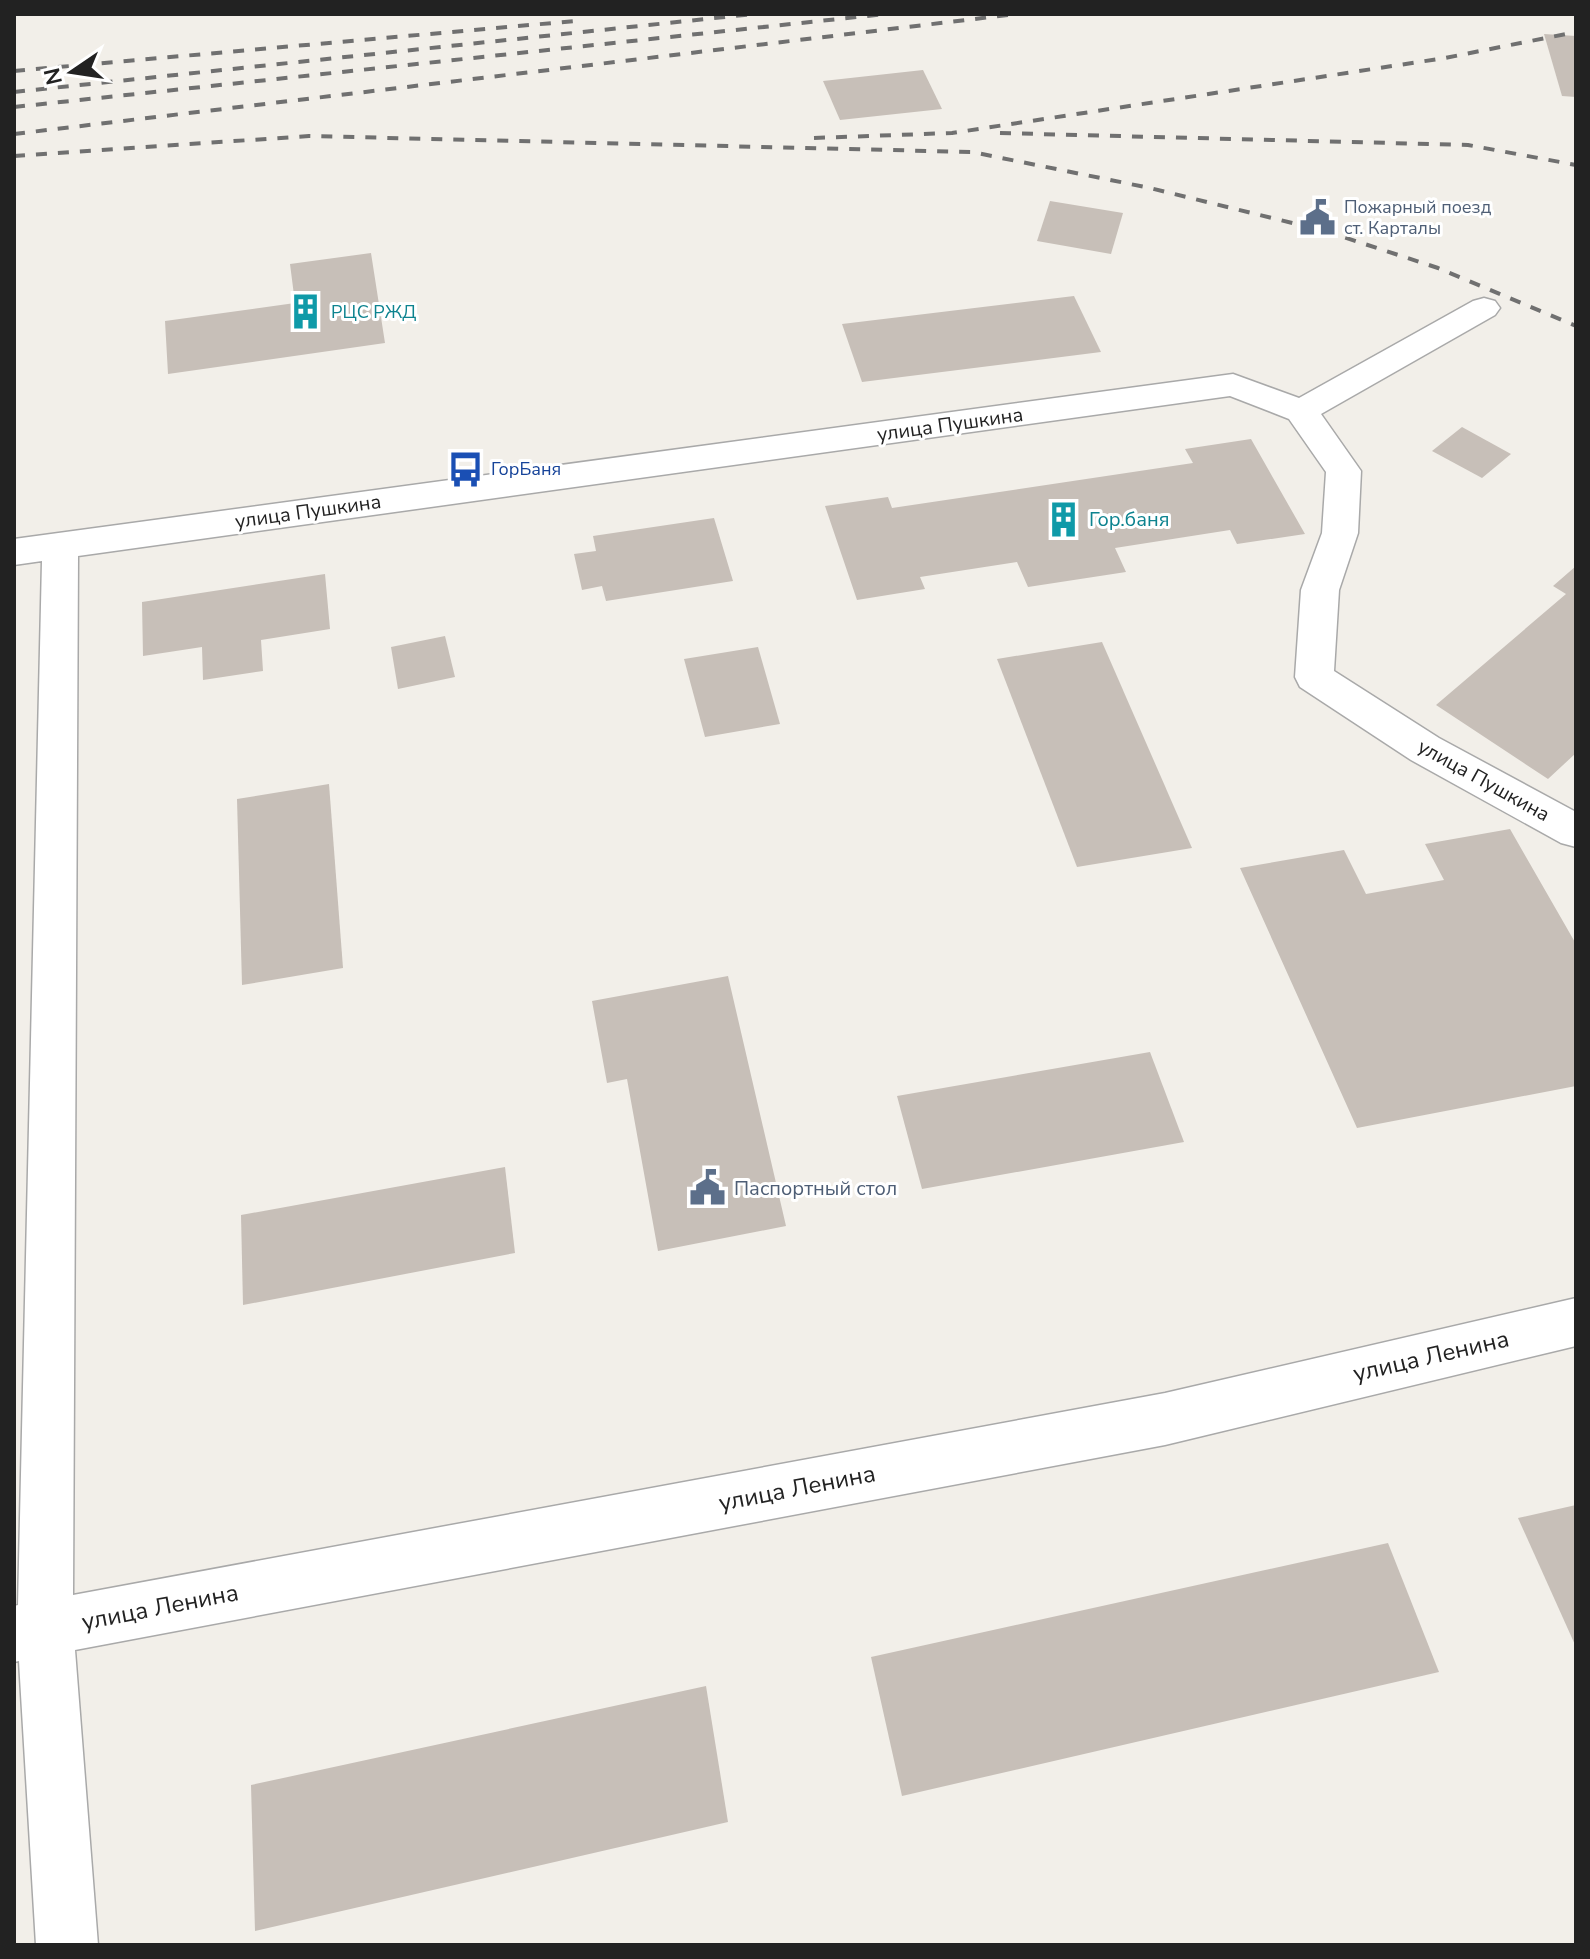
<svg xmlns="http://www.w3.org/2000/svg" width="1590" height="1959" font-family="'Nunito Sans',sans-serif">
<rect width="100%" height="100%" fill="#f2efe9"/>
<g fill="#c7bfb8">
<path d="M1544,34l32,2v61l-14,-1z"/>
<path d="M923,70l19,39 -102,11 -17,-39z"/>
<path d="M1050,201l73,12 -12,41 -74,-13z"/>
<path d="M371,253l14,90 -217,31 -3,-53 130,-18 -5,-39z"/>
<path d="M1074,296l27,56 -239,30 -20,-58z"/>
<path d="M1462,427l49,27 -29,24 -50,-27z"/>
<path d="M1251,439l54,95 -68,10 -7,-14 -115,18 11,24 -98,15 -11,-25 -97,15 5,12 -68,11 -32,-94 63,-9 4,11 301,-45 -8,-14z"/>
<path d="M714,518l19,63 -127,20 -4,-15 -20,4 -8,-36 22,-3 -3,-15z"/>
<path d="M1576,566v187l-28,26 -112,-74 130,-111 -13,-8z"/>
<path d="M325,574l5,55 -69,11 2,31 -60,9 -1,-33 -59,9 -1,-54z"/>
<path d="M445,636l10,41 -57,12 -7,-42z"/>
<path d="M1102,642l90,206 -115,19 -80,-208z"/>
<path d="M758,647l22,77 -75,13 -21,-78z"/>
<path d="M329,784l14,184 -101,17 -5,-186z"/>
<path d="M1510,829l66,115v142l-219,42 -117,-260 104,-18 22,44 78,-14 -19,-36z"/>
<path d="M728,976l58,250 -128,25 -31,-172 -20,4 -15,-82z"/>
<path d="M1150,1052l34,90 -262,47 -25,-93z"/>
<path d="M505,1167l10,86 -272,52 -2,-90z"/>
<path d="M1576,1505v142l-58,-129z"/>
<path d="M1388,1543l51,129 -537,124 -31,-139z"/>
<path d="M706,1686l22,136 -473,109 -4,-146z"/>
</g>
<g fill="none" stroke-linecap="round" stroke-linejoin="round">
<defs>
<path id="minor" d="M1484,298l11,3 5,7 -5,7 -174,99 40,57 -3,62 -19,57 -5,81 105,67 137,74v35l-15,-4 -150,-83 -111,-73 -5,-10 6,-87 21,-57 4,-61 -37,-53 -59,-23 -1152,160 -5,1039 1092,-202 411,-95v48l-411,99 -1090,205 23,295h-62l-17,-284 -5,1v-56l4,-1 24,-1044 -28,4v-26l1219,-165 66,24 174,-97z"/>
</defs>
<use href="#minor" stroke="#a9a9a9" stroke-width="3"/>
<use href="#minor" fill="#fff" fill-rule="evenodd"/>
<g stroke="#707070" stroke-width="4" stroke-dasharray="11 11" stroke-linecap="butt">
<path d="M14,71l561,-50"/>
<path d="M14,92l739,-78"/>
<path d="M14,107l871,-93"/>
<path d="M1000,133l468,12 108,20"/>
<path d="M14,134l1002,-120"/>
<path d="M814,138l138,-5 493,-75 131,-26"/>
<path d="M14,156l295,-20 663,16 178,36 175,43 113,37 138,58"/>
</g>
</g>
<defs>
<symbol id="civic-bare" viewBox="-9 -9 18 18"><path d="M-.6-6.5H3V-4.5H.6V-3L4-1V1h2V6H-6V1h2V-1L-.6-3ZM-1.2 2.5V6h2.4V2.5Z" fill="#5c6f8a" stroke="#fff" stroke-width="2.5" paint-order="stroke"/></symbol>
<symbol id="building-bare" viewBox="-9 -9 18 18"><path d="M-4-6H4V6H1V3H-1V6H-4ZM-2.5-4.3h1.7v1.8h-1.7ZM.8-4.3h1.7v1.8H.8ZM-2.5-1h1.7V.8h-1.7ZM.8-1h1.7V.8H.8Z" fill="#0f9aa8" stroke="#fff" stroke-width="2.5" paint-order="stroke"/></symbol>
<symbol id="bus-bare" viewBox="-9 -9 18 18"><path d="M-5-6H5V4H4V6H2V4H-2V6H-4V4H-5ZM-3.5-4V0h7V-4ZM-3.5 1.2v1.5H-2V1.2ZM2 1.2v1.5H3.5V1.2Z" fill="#1a4fb4" stroke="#fff" stroke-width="2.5" paint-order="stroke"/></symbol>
</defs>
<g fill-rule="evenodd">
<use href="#civic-bare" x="1292" y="192" width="51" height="51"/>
<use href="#building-bare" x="280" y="286" width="51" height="51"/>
<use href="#bus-bare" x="440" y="444" width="51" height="51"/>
<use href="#building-bare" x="1038" y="494" width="51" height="51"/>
<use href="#civic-bare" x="682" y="1162" width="51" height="51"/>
</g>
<g text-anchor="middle" stroke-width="6" stroke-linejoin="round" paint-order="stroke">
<g font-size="18" fill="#4e5e75" stroke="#fff" text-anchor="start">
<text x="1344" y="213">Пожарный поезд<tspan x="1344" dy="21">ст. Карталы</tspan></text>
</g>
<g font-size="18" fill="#0d838f" stroke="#fff" text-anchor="start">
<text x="331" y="318">РЦС РЖД</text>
</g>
<g font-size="18" fill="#164399" stroke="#fff" text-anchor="start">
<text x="491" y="475">ГорБаня</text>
</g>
<g font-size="20" fill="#222" stroke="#fff">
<text transform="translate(950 424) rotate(-8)" y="7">улица Пушкина</text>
<text transform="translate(308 511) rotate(-8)" y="7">улица Пушкина</text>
<text transform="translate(1484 780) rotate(29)" y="7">улица Пушкина</text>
</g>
<g font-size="20" fill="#0d838f" stroke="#fff" text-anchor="start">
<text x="1089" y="526">Гор.баня</text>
</g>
<g font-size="20" fill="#4e5e75" stroke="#fff" text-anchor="start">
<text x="734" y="1195">Паспортный стол</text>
</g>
<g font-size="24" fill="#222" stroke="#fff">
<text transform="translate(1431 1356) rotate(-13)" y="8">улица Ленина</text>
<text transform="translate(797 1488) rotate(-11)" y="8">улица Ленина</text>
<text transform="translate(160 1607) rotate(-11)" y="8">улица Ленина</text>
</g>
</g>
<rect width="1590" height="1959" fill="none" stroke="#222222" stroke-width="32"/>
<g transform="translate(72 72) rotate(257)" stroke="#ffffff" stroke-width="6" paint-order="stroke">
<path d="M0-6L14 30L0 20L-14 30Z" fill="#222222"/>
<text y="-12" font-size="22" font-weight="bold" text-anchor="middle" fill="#222222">N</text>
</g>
</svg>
